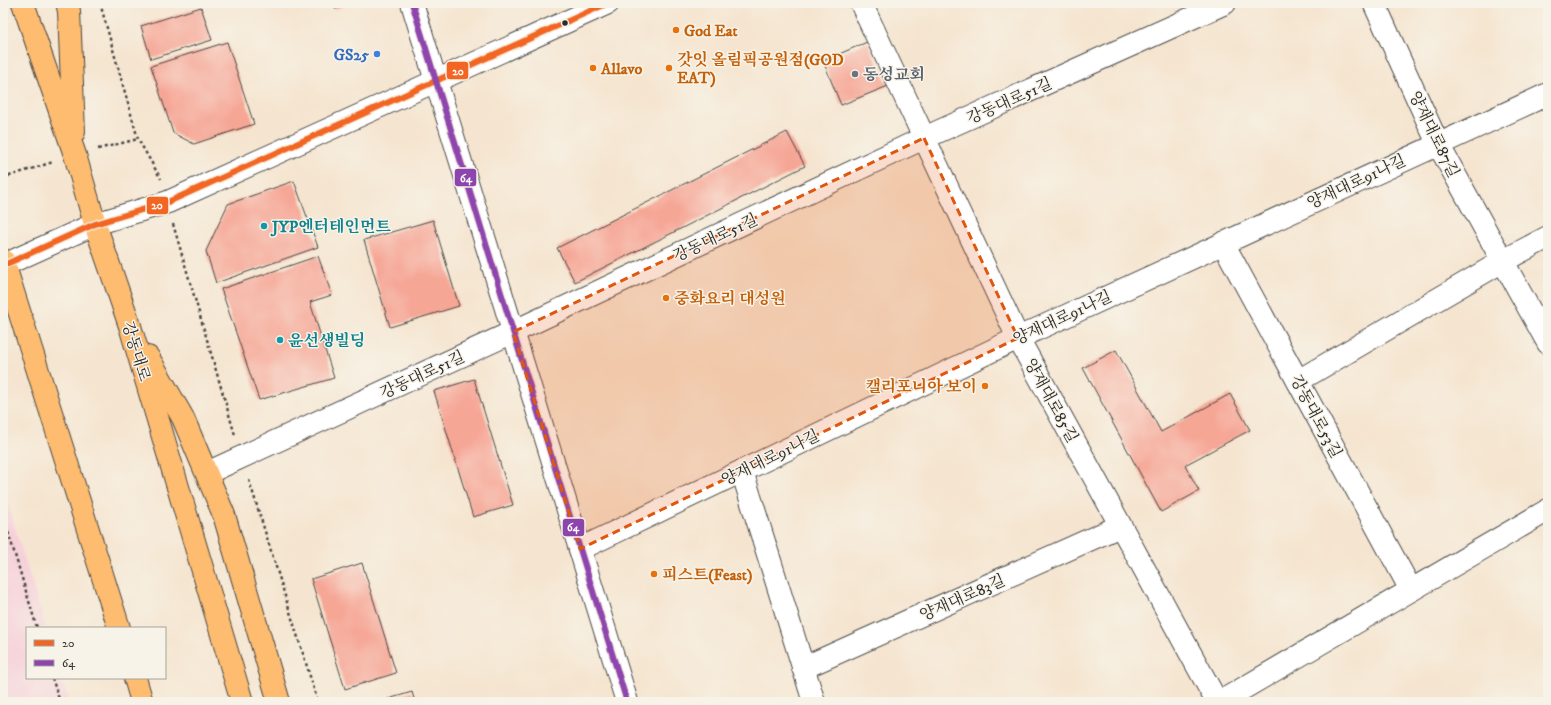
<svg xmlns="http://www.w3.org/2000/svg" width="1551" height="705" font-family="'IM FELL DW Pica','Noto Serif KR',serif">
<rect width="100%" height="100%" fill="#f7f3e8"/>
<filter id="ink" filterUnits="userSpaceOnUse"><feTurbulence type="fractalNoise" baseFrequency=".025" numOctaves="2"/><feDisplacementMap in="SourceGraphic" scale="8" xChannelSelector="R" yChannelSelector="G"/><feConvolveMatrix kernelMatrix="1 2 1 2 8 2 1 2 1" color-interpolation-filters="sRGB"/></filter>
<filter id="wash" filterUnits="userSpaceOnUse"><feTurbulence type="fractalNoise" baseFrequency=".012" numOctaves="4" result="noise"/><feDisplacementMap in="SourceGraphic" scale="16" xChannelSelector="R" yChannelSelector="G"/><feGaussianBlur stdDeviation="0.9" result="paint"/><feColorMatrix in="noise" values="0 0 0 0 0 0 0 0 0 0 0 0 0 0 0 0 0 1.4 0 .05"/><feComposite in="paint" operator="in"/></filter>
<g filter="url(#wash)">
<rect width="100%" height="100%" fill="#f5e5d0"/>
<path fill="#f6cfd9" d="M3,490l43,138h-19v50h34l8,24h-66z"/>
<g id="blocks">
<g fill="#f6a695">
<path d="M135,3h11l-10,3z"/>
<path d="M333,3h20l-18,6z"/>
<path d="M201,7l11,33 -61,19 -10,-33z"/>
<path d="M227,42l27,82 -60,20 -21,-11 -22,-67z"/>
<path d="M867,42l21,44 -47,19 -18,-44z"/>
<path d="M787,132l18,34 -230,116 -18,-34z"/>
<path d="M294,181l24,66 -102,36 -10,-32 22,-47z"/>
<path d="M433,220l26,86 -69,21 -26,-87z"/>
<path d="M318,256l14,39 -22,7 24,76 -75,22 -38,-111z"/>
<path d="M1116,350l45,82 69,-38 20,36 -65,35 14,26 -38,21 -78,-144z"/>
<path d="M474,379l39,126 -40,12 -39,-126z"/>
<path d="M362,563l34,110 -51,16 -34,-110z"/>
<path d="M412,692l3,10h-37z"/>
</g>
</g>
</g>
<g filter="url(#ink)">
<use href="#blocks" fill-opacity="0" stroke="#494744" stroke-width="1"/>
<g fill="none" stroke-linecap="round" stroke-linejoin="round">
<defs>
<g id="minor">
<path d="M412,3l215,699"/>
<path d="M861,3l157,335 199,364"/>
<path d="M1374,3l64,141 110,199"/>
<path d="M1223,243l188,347"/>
<path d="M4,265l91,-41 73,-22 440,-199"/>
<path d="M1298,381l205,-120 45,-24"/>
<path d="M742,471l72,231"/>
<path d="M207,473l306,-141 411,-194 301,-135"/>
<path d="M580,549l438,-211 530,-244"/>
<path d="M803,668l317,-142"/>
<path d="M1220,702l328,-192"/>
</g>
<g id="major">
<path d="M23,3l52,152 20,69 35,102 112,376"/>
<path d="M67,3l2,8 5,121"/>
<path d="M3,260l116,368"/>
<path d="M148,357l35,61 41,97 55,187"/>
<path d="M135,678l7,24"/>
</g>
</defs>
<use href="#minor" stroke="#494744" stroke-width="24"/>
<use href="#major" stroke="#494744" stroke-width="24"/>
<g stroke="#494744" stroke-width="2.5" stroke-dasharray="3 3" stroke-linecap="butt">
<path d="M100,3l38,136 23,40"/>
<path d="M98,149l40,-10"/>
<path d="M3,178l50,-16"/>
<path d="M173,224l62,211"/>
<path d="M249,480l69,222"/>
<path d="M3,515l34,113"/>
<path d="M52,678l8,24"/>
</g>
<use href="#minor" stroke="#fff" stroke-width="22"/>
<use href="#major" stroke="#fdbc70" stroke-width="22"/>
<defs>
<path id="bus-1" d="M4,265l91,-41 73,-22 440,-199"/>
<path id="bus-2" d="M412,3l215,699"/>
</defs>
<use href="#bus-1" stroke="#f7f3e8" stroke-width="9"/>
<use href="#bus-2" stroke="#f7f3e8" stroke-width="9"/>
<use href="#bus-1" stroke="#f26522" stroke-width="6"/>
<use href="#bus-2" stroke="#8e44ad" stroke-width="6"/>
</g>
</g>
<path fill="#df570e" fill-opacity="0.2" stroke="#df570e" stroke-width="3" stroke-dasharray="8 5" stroke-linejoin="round" d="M924,138l94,200 -438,211 -67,-217z"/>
<circle fill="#2b2b2b" stroke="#f7f3e8" stroke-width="1.5" cx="565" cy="23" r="3.5"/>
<g fill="#e8710a" stroke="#f7f3e8" stroke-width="1.5">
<circle cx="676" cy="30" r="4"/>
<circle cx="593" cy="68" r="4"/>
<circle cx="669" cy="68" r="4"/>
<circle cx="666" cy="298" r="4"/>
<circle cx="985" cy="386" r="4"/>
<circle cx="654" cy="574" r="4"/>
</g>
<circle fill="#3f7fe0" stroke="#f7f3e8" stroke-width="1.5" cx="377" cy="54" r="4"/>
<circle fill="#6b7280" stroke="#f7f3e8" stroke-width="1.5" cx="855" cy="74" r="4"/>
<g fill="#0f9aa8" stroke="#f7f3e8" stroke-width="1.5">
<circle cx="264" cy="226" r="4"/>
<circle cx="280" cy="340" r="4"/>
</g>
<g text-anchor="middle" stroke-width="3" stroke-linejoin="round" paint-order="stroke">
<g font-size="16" font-weight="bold" fill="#c56008" stroke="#f7f3e8" text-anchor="start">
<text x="684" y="36">God Eat</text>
<text x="677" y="65">갓잇 올림픽공원점(GOD<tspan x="677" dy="18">EAT)</tspan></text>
<text x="601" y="74">Allavo</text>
<text x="674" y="304">중화요리 대성원</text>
<text x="977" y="392" text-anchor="end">캘리포니아 보이</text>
<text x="662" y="580">피스트(Feast)</text>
</g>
<g font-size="16" font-weight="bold" fill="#366cbe" stroke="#f7f3e8" text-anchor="end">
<text x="369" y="60">GS25</text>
</g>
<g font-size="16" font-weight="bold" fill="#5b616d" stroke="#f7f3e8" text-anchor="start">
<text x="863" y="80">동성교회</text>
</g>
<g font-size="16" fill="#2b2b2b" stroke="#f7f3e8">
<text transform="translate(1009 100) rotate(-24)" y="6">강동대로51길</text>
<text transform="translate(1435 134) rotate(64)" y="6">양재대로87길</text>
<text transform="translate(1356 181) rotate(-25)" y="6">양재대로91나길</text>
<text transform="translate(715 237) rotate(-25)" y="6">강동대로51길</text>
<text transform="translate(1062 317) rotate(-25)" y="6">양재대로91나길</text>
<text transform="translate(137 351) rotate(73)" y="6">강동대로</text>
<text transform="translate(422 374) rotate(-25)" y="6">강동대로51길</text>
<text transform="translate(1052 400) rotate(61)" y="6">양재대로85길</text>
<text transform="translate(1317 416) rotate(62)" y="6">강동대로53길</text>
<text transform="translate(770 457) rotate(-26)" y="6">양재대로91나길</text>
<text transform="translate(962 597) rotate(-24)" y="6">양재대로83길</text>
</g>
<g font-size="16" font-weight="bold" fill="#0d838f" stroke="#f7f3e8" text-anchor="start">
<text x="272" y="232">JYP엔터테인먼트</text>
<text x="288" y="346">윤선생빌딩</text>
</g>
</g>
<g stroke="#f7f3e8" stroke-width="1.5">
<rect x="446" y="61" width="23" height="19" rx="4" fill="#f26522"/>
<rect x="454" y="168" width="23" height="19" rx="4" fill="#8e44ad"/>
<rect x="146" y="196" width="23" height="19" rx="4" fill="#f26522"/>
<rect x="562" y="518" width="23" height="19" rx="4" fill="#8e44ad"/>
</g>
<g font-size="11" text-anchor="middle" font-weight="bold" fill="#fff">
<text x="458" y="75">20</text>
<text x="466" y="182">64</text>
<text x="157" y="209">20</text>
<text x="573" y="531">64</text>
</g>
<rect width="1551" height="705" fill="none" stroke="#f7f3e8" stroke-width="16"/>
<rect x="26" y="627" width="140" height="52" fill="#f7f3e8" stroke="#a5a39c"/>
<rect x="34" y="640" width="20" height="6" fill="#f26522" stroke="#a5a39c"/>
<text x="62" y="647" font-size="12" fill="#2b2b2b">20</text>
<rect x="34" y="660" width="20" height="6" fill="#8e44ad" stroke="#a5a39c"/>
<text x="62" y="667" font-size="12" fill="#2b2b2b">64</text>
</svg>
